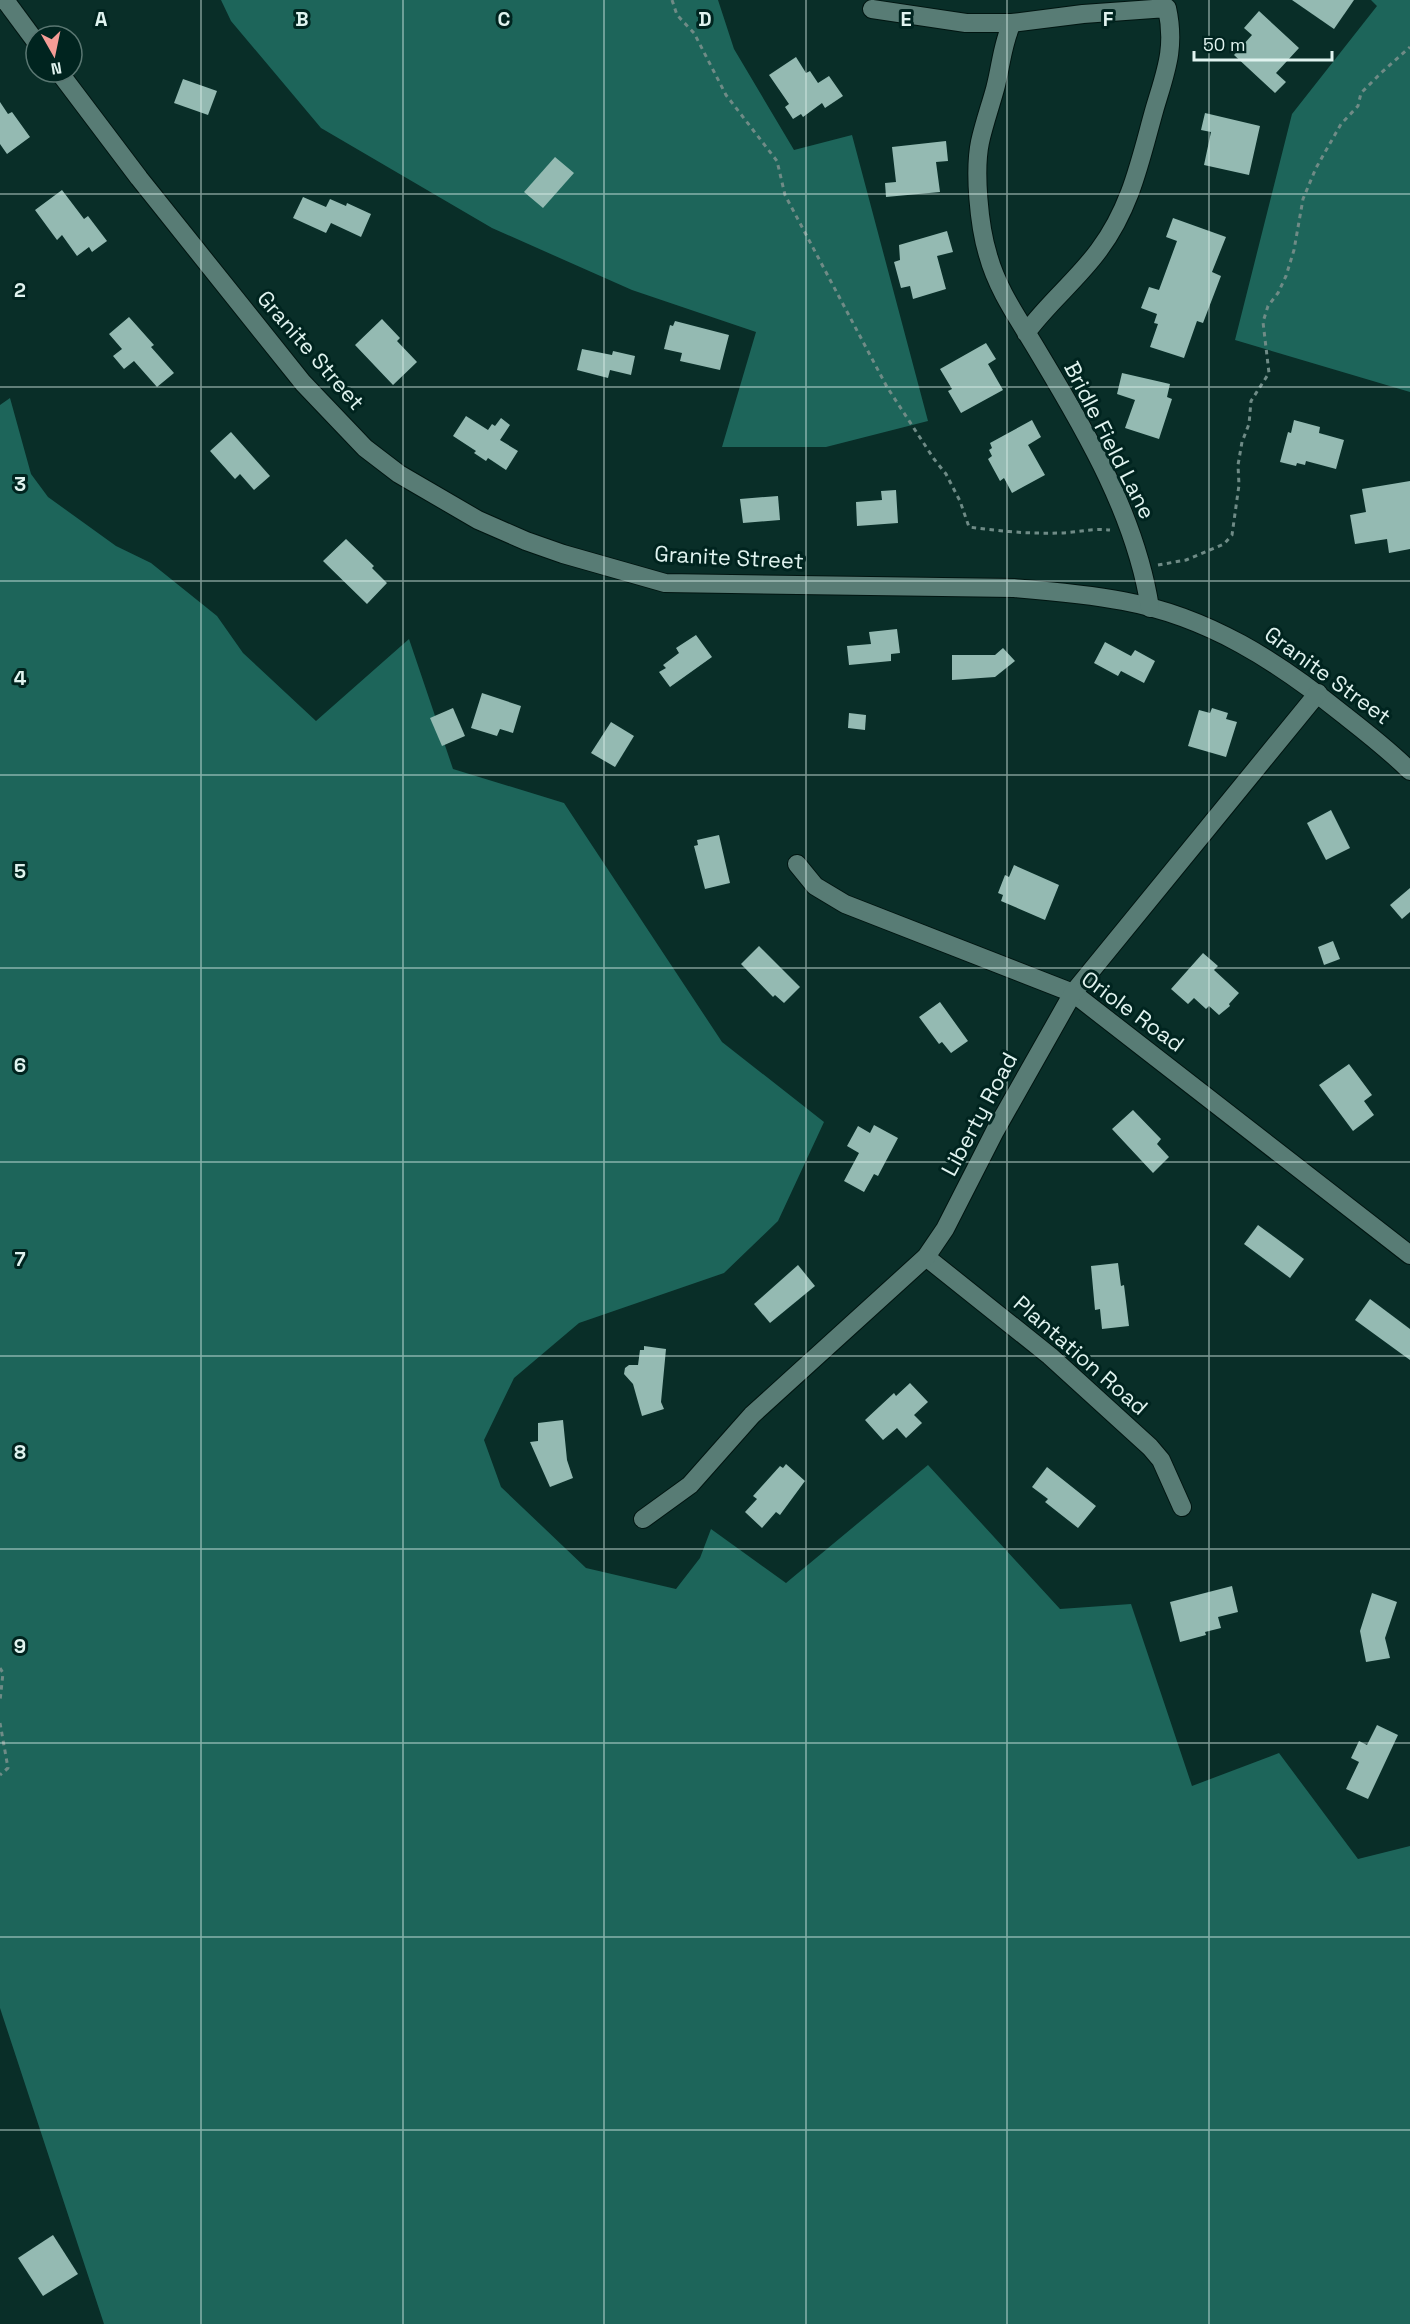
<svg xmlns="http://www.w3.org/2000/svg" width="1410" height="2324" font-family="'Space Grotesk',sans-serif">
<rect width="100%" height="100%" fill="#092e28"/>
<g fill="#1d655a">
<path d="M221,0h497l16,49 60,101 58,-15 76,286 -102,26h-104l34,-115 -124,-42 -140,-62 -171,-100 -90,-107z"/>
<path d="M1371,0h39v392l-175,-52 57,-226 85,-108z"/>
<path d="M10,398l21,76 17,23 68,49 35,17 66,53 26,37 73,68 93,-82 44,130 111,34 158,239 102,80 -46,99 -54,52 -145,50 -65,55 -30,62 17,47 85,81 90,21 24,-31 11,-29 75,54 142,-118 132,144 71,-5 61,182 87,-33 79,106 52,-13v478h-1306l-104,-316v-1603z"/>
</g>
<g fill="#94bab2">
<path d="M1292,0h62l-20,29z"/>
<path d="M1259,11l40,37 -23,25 10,9 -11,11 -41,-38 18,-20 -8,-7z"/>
<path d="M796,57l10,16 4,-2 8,12 11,-7 14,20 -18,12 -3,-5 -19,14 -2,-3 -8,5 -8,-12 4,-3 -20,-29z"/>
<path d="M183,79l34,12 -9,24 -34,-12z"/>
<path d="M0,102l8,12 4,-2 18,25 -23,17 -7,-10z"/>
<path d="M1205,113l55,13 -11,49 -45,-10 7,-33 -10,-2z"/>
<path d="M946,141l2,20 -12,1 4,30 -54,5 -1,-14 11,-1 -4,-35z"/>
<path d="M555,157l19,16 -31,35 -19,-16z"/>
<path d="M62,190l22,29 4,-3 19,25 -15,11 -3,-5 -12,9 -15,-21 -5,5 -22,-30z"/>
<path d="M303,197l23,10 4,-8 16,7 1,-3 24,11 -10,23 -30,-14 -5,10 -33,-15z"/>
<path d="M1173,218l53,19 -14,35 9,4 -18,47 -6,-2 -13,37 -34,-11 8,-23 -4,-1 3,-9 -16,-6 8,-21 10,3 18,-49 -11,-4z"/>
<path d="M947,231l6,21 -16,4 9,33 -33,10 -3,-13 -9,2 -7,-26 6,-2 -1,-15z"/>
<path d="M129,317l25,28 -3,2 23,26 -17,14 -23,-26 -10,8 -11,-13 9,-7 -13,-15z"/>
<path d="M382,319l18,19 -3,3 20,21 -24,23 -38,-40z"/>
<path d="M675,321l54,14 -9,35 -40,-9 2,-8 -18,-4 6,-24 3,1z"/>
<path d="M986,343l10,16 -8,5 15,26 -42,23 -13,-22 4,-2 -12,-20z"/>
<path d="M582,349l30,6 1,-4 22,5 -4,19 -21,-5 -2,8 -31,-8z"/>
<path d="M1122,373l48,11 -3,13 5,2 -13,40 -34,-11 10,-28 -18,-6z"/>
<path d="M466,416l22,14 4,-6 3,2 6,-8 9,7 -10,15 18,11 -12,19 -18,-12 -2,3 -12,-8 2,-2 -23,-15z"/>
<path d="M1032,420l9,17 -13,8 17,30 -33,18 -8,-15 -4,3 -12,-22 4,-3 -3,-6 3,-2 -2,-5z"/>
<path d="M1294,420l26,7 -1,6 25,7 -8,29 -30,-8 -1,4 -8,-2 -1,3 -16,-4 8,-30 3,1z"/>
<path d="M231,432l39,44 -16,14 -14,-16 -5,5 -25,-28z"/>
<path d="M1410,481v68l-21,4 -2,-14 -32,5 -5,-29 16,-3 -4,-23z"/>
<path d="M896,490l2,33 -41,3 -1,-24 26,-2 -1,-9z"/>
<path d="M778,496l2,24 -37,3 -3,-24z"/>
<path d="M346,539l28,27 -2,2 15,15 -20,21 -44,-43z"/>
<path d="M897,629l3,24 -9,1v7l-42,4 -2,-19 24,-2 -2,-12z"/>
<path d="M696,635l16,22 -42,30 -11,-15 7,-4 -3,-3 16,-12 -3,-5z"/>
<path d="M1105,642l26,14 4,-6 20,11 -11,22 -23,-12 -3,5 -24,-13z"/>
<path d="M1003,648l12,13 -20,16 -43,3v-25h43z"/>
<path d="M482,693l39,13 -8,27 -13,-4 -3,7 -26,-8z"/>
<path d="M453,708l12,28 -23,10 -12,-28z"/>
<path d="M1212,708l16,5 -2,6 11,3 -11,35 -38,-11 11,-36 11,3z"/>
<path d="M849,713l17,2 -1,15 -17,-2z"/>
<path d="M611,722l23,14 -19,31 -24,-14z"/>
<path d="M1331,810l19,38 -24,12 -19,-37z"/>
<path d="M719,835l11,48 -25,6 -11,-43 4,-1 -1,-5z"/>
<path d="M1014,865l45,20 -14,35 -44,-19 2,-6 -5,-2 7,-18 4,2z"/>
<path d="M1410,888v24l-8,7 -12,-14z"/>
<path d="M1333,941l7,18 -16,6 -6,-18z"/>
<path d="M759,946l41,41 -16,16 -9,-8 -2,2 -32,-33z"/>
<path d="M1203,953l15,13 -4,4 25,23 -10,11 1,2 -11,9 -10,-9 -3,3 -12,-11 -6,6 -17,-15z"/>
<path d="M940,1002l28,39 -17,12 -9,-11 -3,2 -20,-27z"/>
<path d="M1349,1064l23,31 -8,6 10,14 -21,16 -34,-46z"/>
<path d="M1133,1110l28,29 -4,5 12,13 -16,16 -41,-44z"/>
<path d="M874,1125l24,13 -20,38 -4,-2 -10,18 -20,-11 15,-28 -12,-7 11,-20 12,7z"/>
<path d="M1258,1225l46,34 -14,19 -46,-34z"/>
<path d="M1118,1263l3,23 3,-1 5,41 -27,3 -2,-20 -5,1 -4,-44z"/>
<path d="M798,1265l17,21 -45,37 -16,-19z"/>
<path d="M1370,1299l40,30v31l-55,-40z"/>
<path d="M644,1346l22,3 -5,53 3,7 -22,7 -9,-32 -9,-10 1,-6 4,-3h9l2,-15h4z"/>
<path d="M910,1383l18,19 -14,13 8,8 -16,15 -9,-10 -14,12 -18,-20 29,-27 2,3z"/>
<path d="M563,1420l4,40 6,18 -23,9 -20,-45 8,-1v-18z"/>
<path d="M786,1464l19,17 -25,34 -4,-3 -14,16 -17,-16 12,-13 -4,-3 27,-30 3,2z"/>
<path d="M1047,1467l49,39 -18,22 -33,-26 3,-3 -16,-12z"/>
<path d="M1232,1586l6,26 -20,5 3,11 -16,4 1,3 -26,7 -10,-40z"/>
<path d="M1372,1593l25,9 -12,36 5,20 -24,4 -6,-31z"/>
<path d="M1377,1725l21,10 -30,64 -22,-10 13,-27 -8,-4 8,-17 8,4z"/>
<path d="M53,2235l25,39 -35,22 -25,-38z"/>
</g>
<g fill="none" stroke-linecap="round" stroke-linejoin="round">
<defs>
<g id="minor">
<path d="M5,0l31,42"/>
<path d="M872,9l94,14h46"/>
<path d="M59,72l80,106 164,205 62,65 34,26 79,46 48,21 37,13 102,29 349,5c37,3 73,6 109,13 86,16 154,60 221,114 23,18 45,35 66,56"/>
<path d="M1026,333c22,-30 52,-54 73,-83 32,-43 41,-89 55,-139 11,-38 22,-62 13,-103l-84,6 -71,9c-10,21 -11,44 -17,66 -5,18 -11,35 -15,53 -6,29 -1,84 8,113 10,37 33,67 52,100 47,78 96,162 110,253"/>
<path d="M797,864l18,22 30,18 228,89 337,262"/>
<path d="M926,1257l124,99 100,91 11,13 21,47"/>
<path d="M643,1519l47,-34 62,-70 174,-158 19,-28 50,-98 78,-138 245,-300"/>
</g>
</defs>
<use href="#minor" stroke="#001511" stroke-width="20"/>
<g stroke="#6f8b86" stroke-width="3" stroke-dasharray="4.5 4.5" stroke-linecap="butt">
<path d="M672,0l5,15 17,18 32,62 51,66 8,34 102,192 47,72 12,15 14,27 9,26c29,4 60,7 89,6 20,0 30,-5 52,-3"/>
<path d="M1158,565l28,-5 38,-16 8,-9 7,-50 -1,-20 4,-23 7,-18 2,-23 18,-28 -6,-51 5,-16 10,-13 8,-17 8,-26 9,-51 13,-31 25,-44 17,-18 3,-13 20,-20 29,-26"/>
<path d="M0,1668l3,5 -3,28"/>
<path d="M0,1723l8,45 -8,7"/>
</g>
<use href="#minor" stroke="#587c75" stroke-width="18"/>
</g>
<path fill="none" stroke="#e0f3ef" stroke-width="1.5" stroke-opacity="0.55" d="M201,0v2324M403,0v2324M604,0v2324M806,0v2324M1007,0v2324M1209,0v2324M0,194h1410M0,387h1410M0,581h1410M0,775h1410M0,968h1410M0,1162h1410M0,1356h1410M0,1549h1410M0,1743h1410M0,1937h1410M0,2130h1410"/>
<g text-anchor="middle" stroke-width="6" stroke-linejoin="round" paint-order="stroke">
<g font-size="22" fill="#e0f3ef" stroke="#00241f">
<text transform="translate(311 350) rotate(49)" y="8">Granite Street</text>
<text transform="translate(1110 440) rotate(63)" y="8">Bridle Field Lane</text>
<text transform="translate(729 557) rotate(3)" y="8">Granite Street</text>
<text transform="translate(1328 675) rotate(36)" y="8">Granite Street</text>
<text transform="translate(1133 1011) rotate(36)" y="8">Oriole Road</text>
<text transform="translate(979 1114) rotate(-62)" y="8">Liberty Road</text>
<text transform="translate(1081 1355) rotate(41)" y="8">Plantation Road</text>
</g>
</g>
<g font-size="20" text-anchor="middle" font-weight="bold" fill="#e0f3ef" stroke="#00241f" stroke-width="6" stroke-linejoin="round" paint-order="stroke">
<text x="101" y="26">A</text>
<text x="302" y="26">B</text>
<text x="504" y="26">C</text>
<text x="705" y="26">D</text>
<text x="906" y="26">E</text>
<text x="1108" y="26">F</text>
<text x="20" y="297">2</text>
<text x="20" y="491">3</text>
<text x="20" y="685">4</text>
<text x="20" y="878">5</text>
<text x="20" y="1072">6</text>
<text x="20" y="1266">7</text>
<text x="20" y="1459">8</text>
<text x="20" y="1653">9</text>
</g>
<g transform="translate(54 54) rotate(171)"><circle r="28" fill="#00241f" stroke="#5a7772" stroke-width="1.5"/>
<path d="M0-4.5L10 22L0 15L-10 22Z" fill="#f59c96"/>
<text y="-9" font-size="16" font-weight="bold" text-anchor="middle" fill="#e0f3ef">N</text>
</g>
<path d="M1194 51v9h138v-9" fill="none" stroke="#e0f3ef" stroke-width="3"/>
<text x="1203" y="51" font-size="18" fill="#e0f3ef" stroke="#00241f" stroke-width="4.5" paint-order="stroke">50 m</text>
</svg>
